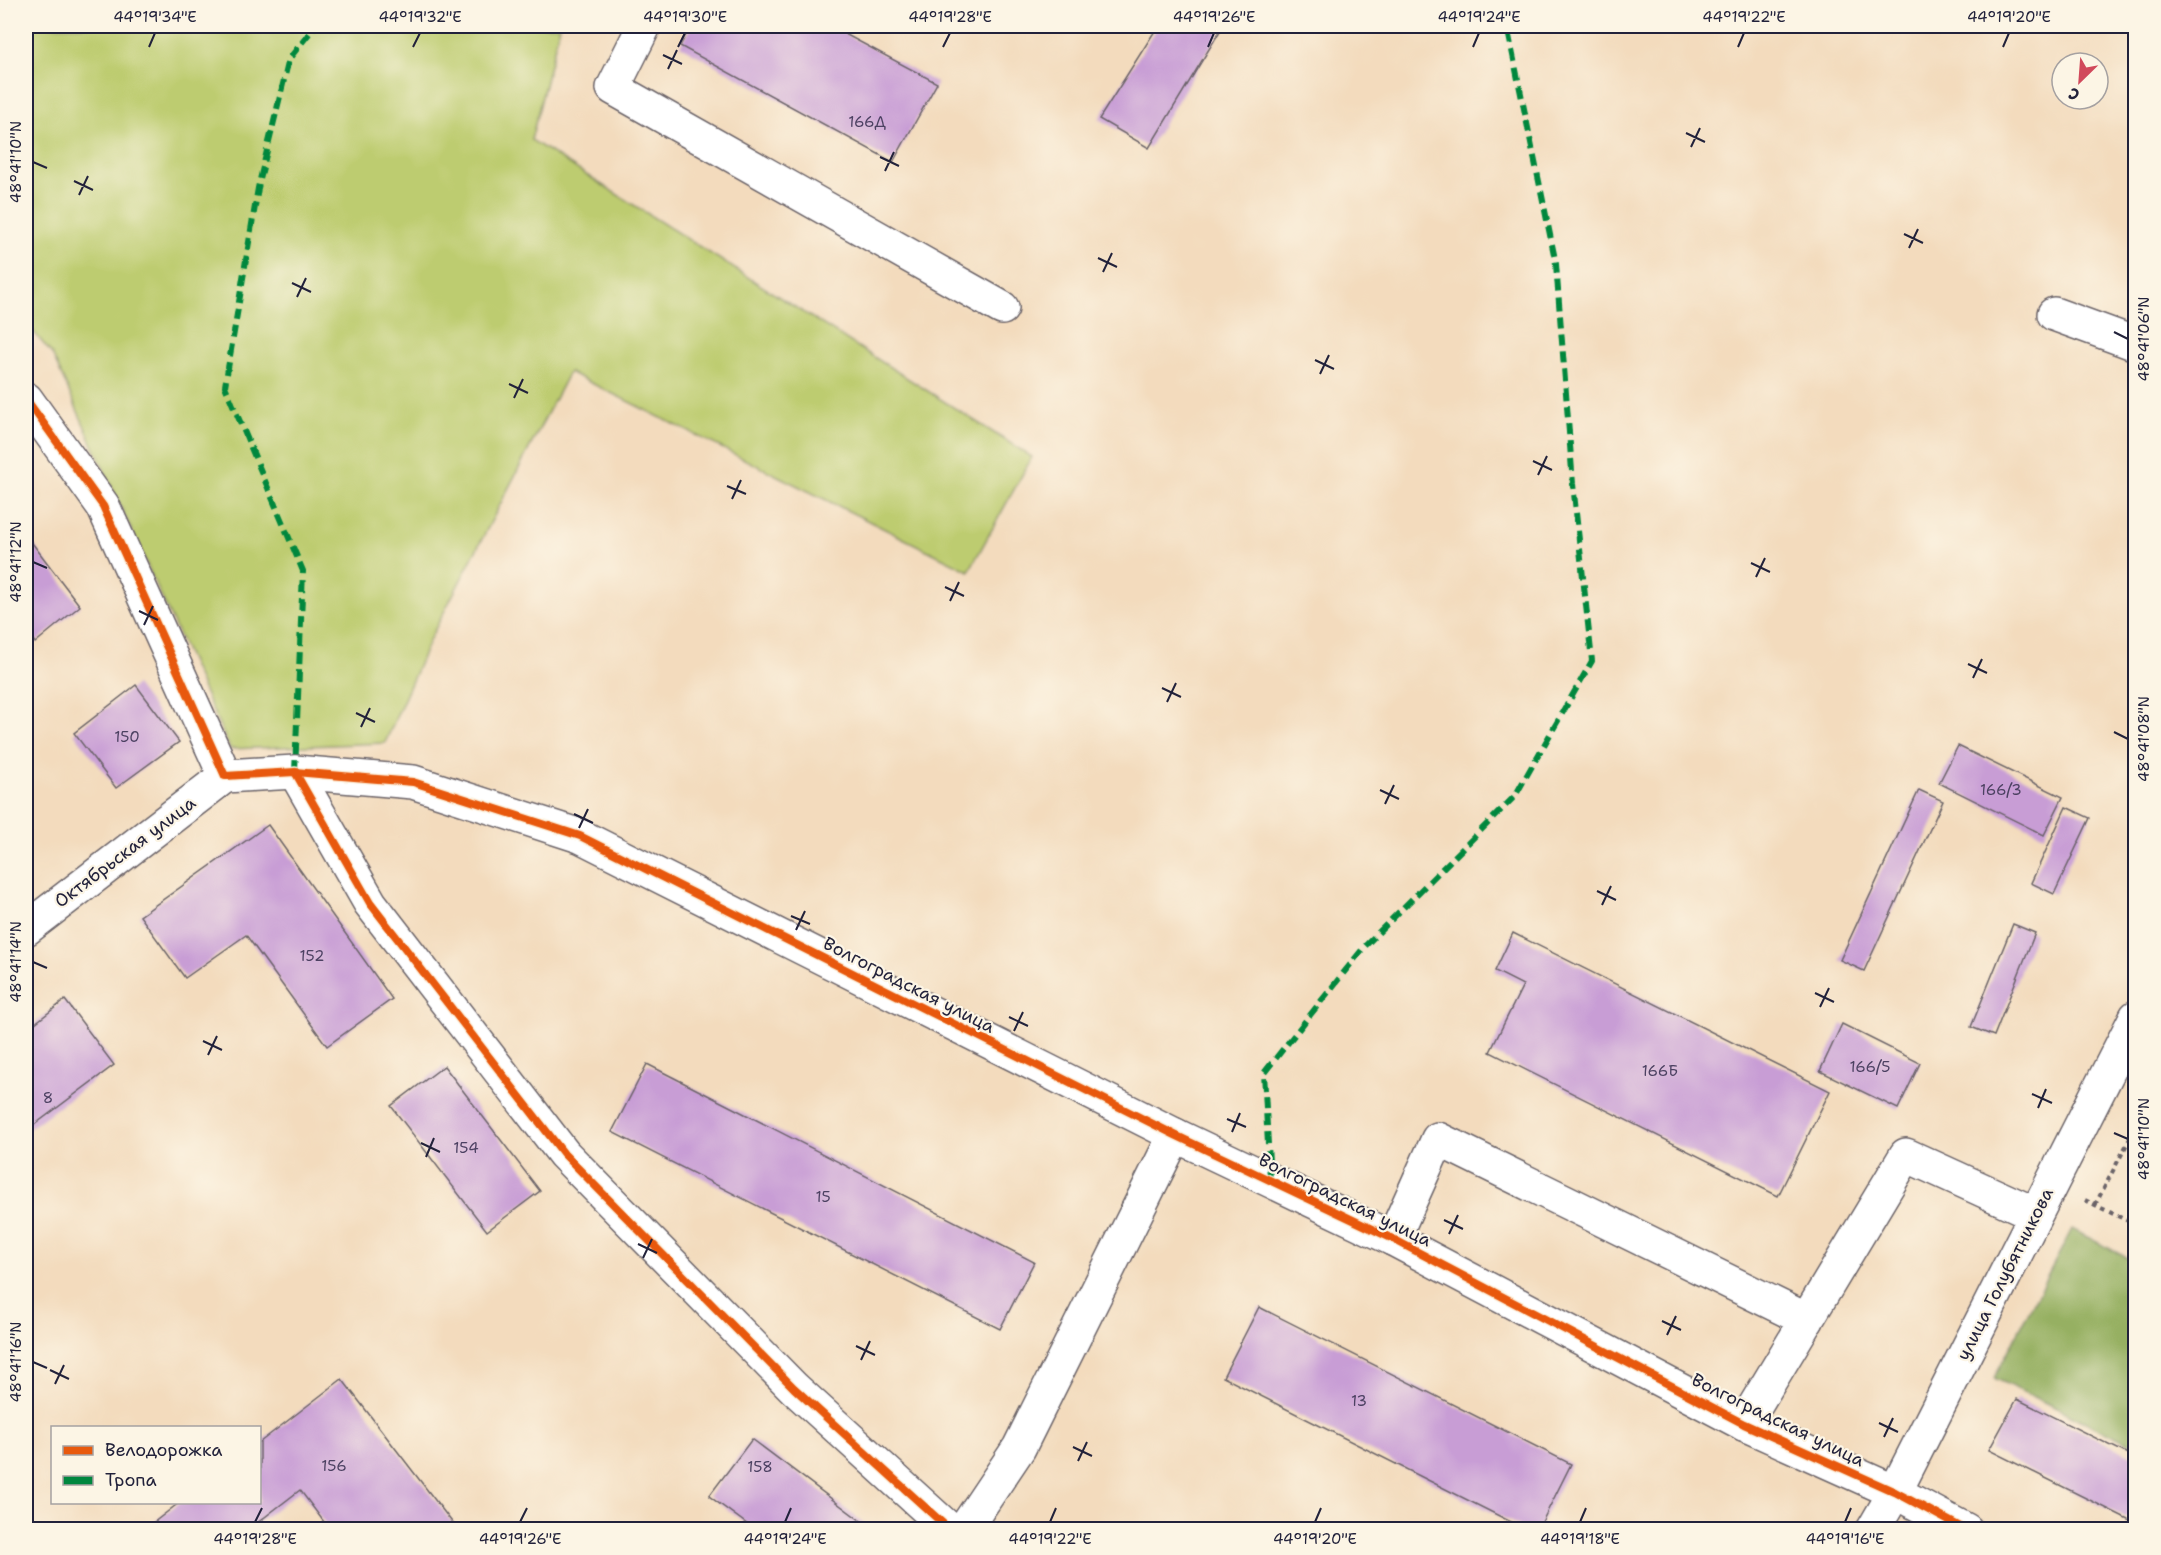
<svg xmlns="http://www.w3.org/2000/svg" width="2161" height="1555" font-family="'Shantell Sans',sans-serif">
<rect width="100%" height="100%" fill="#fcf5e5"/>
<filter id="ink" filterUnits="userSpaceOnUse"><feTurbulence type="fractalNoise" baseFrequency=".0167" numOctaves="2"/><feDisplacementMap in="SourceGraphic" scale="12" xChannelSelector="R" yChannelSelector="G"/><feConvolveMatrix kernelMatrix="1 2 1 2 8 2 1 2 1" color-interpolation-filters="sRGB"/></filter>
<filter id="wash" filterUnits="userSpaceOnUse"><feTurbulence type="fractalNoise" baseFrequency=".008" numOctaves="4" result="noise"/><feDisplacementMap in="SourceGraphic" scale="24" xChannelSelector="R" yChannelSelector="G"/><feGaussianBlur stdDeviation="1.35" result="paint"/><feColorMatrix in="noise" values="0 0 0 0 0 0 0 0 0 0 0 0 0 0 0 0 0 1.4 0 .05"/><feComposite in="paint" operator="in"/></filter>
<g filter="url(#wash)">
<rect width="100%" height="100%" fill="#f3dbbd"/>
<path fill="#bdcc6f" stroke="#707755" stroke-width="1.5" d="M26,26h534l-29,114 501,317 -63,114 -400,-199 -139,267 -45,104 -155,6 -178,-395 -26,-31z"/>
<path fill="#96b062" stroke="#5c694e" stroke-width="1.5" d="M2072,1229l63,33v184l-141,-68z"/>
<g id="blocks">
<g fill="#c89dd5">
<path d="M691,26h139l107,57 -44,79 -213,-116z"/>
<path d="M1158,26h65l-74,122 -50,-29z"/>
<path d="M26,535l54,71 -45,37 -9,-13z"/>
<path d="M136,685l43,57 -63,46 -42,-55z"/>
<path d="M1958,746l105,51 -19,38 -105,-52z"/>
<path d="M1919,790l24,11 -79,170 -24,-11z"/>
<path d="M2066,807l24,11 -36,76 -23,-11z"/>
<path d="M268,825l124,174 -65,47 -81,-111 -61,43 -45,-62z"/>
<path d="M2013,924l22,9 -41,103 -23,-9z"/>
<path d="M1513,933l317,158 -52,105 -288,-144 33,-67 -28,-14z"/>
<path d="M65,1000l49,65 -88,66v-101z"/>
<path d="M1842,1024l78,39 -22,46 -78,-38z"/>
<path d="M647,1064l387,198 -34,67 -388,-197z"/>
<path d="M444,1066l96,125 -53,40 -96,-125z"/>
<path d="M1259,1307l312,157 -33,66h-11l-304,-153z"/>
<path d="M342,1379l116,151h-128l-30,-40 -52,40h-104l36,-28h80v-60z"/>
<path d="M2017,1399l119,59v65l-147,-73z"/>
<path d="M752,1439l121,91h-118l-46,-34z"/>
</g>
</g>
</g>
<g filter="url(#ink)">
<use href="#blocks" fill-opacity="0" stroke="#6b6368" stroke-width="1.5"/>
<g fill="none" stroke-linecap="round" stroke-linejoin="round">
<defs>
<g id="minor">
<path d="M644,26l-31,62 389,220"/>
<path d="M2054,314l82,30"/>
<path d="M26,399l77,107 122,270 70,-4 118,10 167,54 595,299 218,104 351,185 151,68 71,38"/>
<path d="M295,772l75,131 194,251 230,234 156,142"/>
<path d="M26,929l199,-153"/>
<path d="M1393,1239l45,-100 369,181"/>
<path d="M1744,1424l162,-269 129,59"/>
<path d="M964,1530l55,-82 156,-313"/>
<path d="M1873,1530l22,-38 241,-475"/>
</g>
</defs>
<use href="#minor" stroke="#6b6368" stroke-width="36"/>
<g stroke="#6b6368" stroke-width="4" stroke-dasharray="4.5 4.5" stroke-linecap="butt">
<path d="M2085,1200l51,25"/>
<path d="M2095,1205l41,-78"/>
</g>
<use href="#minor" stroke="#fff" stroke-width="33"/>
<g stroke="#00873e" stroke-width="6" stroke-dasharray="12 6" stroke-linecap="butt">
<path d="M295,772l8,-201 -78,-185 33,-198 31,-129 26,-33"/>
<path d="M1270,1180l-6,-107 101,-127 150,-150 77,-135 -19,-177 -17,-220 -49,-238"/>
</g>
<defs>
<g id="cycleway">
<path d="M26,399l77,107 122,270 70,-4 118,10 167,54 595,299 218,104 351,185 151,68 71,38"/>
<path d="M295,772l75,131 194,251 230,234 156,142"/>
</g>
</defs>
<use href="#cycleway" stroke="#fcf5e5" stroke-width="11"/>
<use href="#cycleway" stroke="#e8590c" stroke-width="8"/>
</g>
</g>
<path fill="none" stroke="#22223b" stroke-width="2" d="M149,47l6,-14M413,47l7,-14M678,47l7,-14M943,47l7,-14M1208,47l6,-14M1473,47l6,-14M1738,47l6,-14M2003,47l6,-14M663,55l19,9M668,69l9,-19M1686,133l19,9M1691,147l9,-19M880,157l19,9M33,162l14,6M885,171l9,-19M74,181l19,9M79,195l9,-19M1904,234l19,9M1909,248l9,-19M1098,258l19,9M1103,272l9,-19M292,283l19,9M297,297l9,-19M2114,332l14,7M1315,360l19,9M1320,374l9,-19M509,384l19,9M514,398l9,-19M1533,461l19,9M1538,475l9,-19M727,486l19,8M732,499l9,-19M33,562l14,6M1751,563l19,9M1756,577l9,-19M945,587l19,9M950,601l9,-19M139,611l19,9M144,625l9,-19M1968,664l19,9M1973,678l9,-19M1162,688l19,9M1167,702l9,-19M356,713l19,9M361,727l9,-19M2114,732l14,7M1380,790l19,9M1385,804l9,-19M574,814l19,9M579,828l9,-19M1597,891l19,9M1602,905l9,-19M791,916l19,8M796,930l9,-19M33,962l14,6M1815,993l19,9M1820,1007l9,-19M1009,1017l19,9M1014,1031l9,-19M203,1041l19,9M208,1055l9,-19M2032,1094l20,9M2038,1108l8,-19M1227,1119l19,8M1232,1132l8,-19M2114,1133l14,6M421,1143l19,9M426,1157l8,-19M1444,1220l19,9M1449,1234l9,-19M638,1244l19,9M643,1258l9,-19M1662,1321l19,9M1667,1335l9,-19M856,1346l19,9M861,1360l9,-19M33,1362l14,6M50,1370l19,9M55,1384l9,-19M1879,1423l19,9M1884,1437l9,-19M1073,1447l19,9M1078,1461l9,-19M255,1522l7,-14M520,1522l7,-14M785,1522l6,-14M1050,1522l6,-14M1315,1522l6,-14M1580,1522l6,-14M1845,1522l6,-14"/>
<g text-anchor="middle" stroke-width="4.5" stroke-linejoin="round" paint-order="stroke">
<g font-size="15" fill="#4c4162">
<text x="867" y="127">166Д</text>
<text x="127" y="742">150</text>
<text x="2001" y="795">166/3</text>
<text x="312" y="961">152</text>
<text x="1870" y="1072">166/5</text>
<text x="1660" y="1076">166Б</text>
<text x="48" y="1103">8</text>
<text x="466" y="1153">154</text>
<text x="823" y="1202">15</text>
<text x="1359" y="1406">13</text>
<text x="334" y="1471">156</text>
<text x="760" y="1472">158</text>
</g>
<g font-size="18" fill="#22223b" stroke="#fcf5e5">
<text transform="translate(125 852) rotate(-37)" y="6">Октябрьская улица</text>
<text transform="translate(909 985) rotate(27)" y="6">Волгоградская улица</text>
<text transform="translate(1345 1200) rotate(26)" y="6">Волгоградская улица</text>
<text transform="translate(2005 1274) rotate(-63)" y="6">улица Голубятникова</text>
<text transform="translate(1778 1420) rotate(26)" y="6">Волгоградская улица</text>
</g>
</g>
<rect width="2161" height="1555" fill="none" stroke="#fcf5e5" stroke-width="66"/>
<rect x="51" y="1426" width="210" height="78" fill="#fcf5e5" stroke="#a5a1a1" stroke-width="1.5"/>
<rect x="63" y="1446" width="30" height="9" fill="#e8590c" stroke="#a5a1a1" stroke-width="1.5"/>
<text x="105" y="1456" font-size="18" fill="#22223b">Велодорожка</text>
<rect x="63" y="1476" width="30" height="9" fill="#00873e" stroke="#a5a1a1" stroke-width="1.5"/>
<text x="105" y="1486" font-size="18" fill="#22223b">Тропа</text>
<g transform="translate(2080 81) rotate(205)"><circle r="28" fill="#fcf5e5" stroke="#a5a1a1" stroke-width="1.5"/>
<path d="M0-4.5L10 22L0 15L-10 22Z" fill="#d1495b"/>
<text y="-9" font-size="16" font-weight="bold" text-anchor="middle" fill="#22223b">С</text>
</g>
<rect x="33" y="33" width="2095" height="1489" fill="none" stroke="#22223b" stroke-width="2"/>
<g font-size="15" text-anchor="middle" fill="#22223b">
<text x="155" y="22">44°19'34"E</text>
<text x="420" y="22">44°19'32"E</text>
<text x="685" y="22">44°19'30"E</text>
<text x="950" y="22">44°19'28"E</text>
<text x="1214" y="22">44°19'26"E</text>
<text x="1479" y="22">44°19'24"E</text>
<text x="1744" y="22">44°19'22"E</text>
<text x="2009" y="22">44°19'20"E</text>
<text transform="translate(16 162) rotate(-90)" y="5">48°41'10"N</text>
<text transform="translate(2144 339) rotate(-90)" y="5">48°41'06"N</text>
<text transform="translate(16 562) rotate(-90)" y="5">48°41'12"N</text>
<text transform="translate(2144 739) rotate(-90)" y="5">48°41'08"N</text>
<text transform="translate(16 962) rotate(-90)" y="5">48°41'14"N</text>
<text transform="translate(2144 1139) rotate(-90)" y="5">48°41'10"N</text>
<text transform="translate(16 1362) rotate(-90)" y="5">48°41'16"N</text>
<text x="255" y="1544">44°19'28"E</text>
<text x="520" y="1544">44°19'26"E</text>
<text x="785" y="1544">44°19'24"E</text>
<text x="1050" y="1544">44°19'22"E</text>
<text x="1315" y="1544">44°19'20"E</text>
<text x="1580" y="1544">44°19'18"E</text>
<text x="1845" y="1544">44°19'16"E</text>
</g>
</svg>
